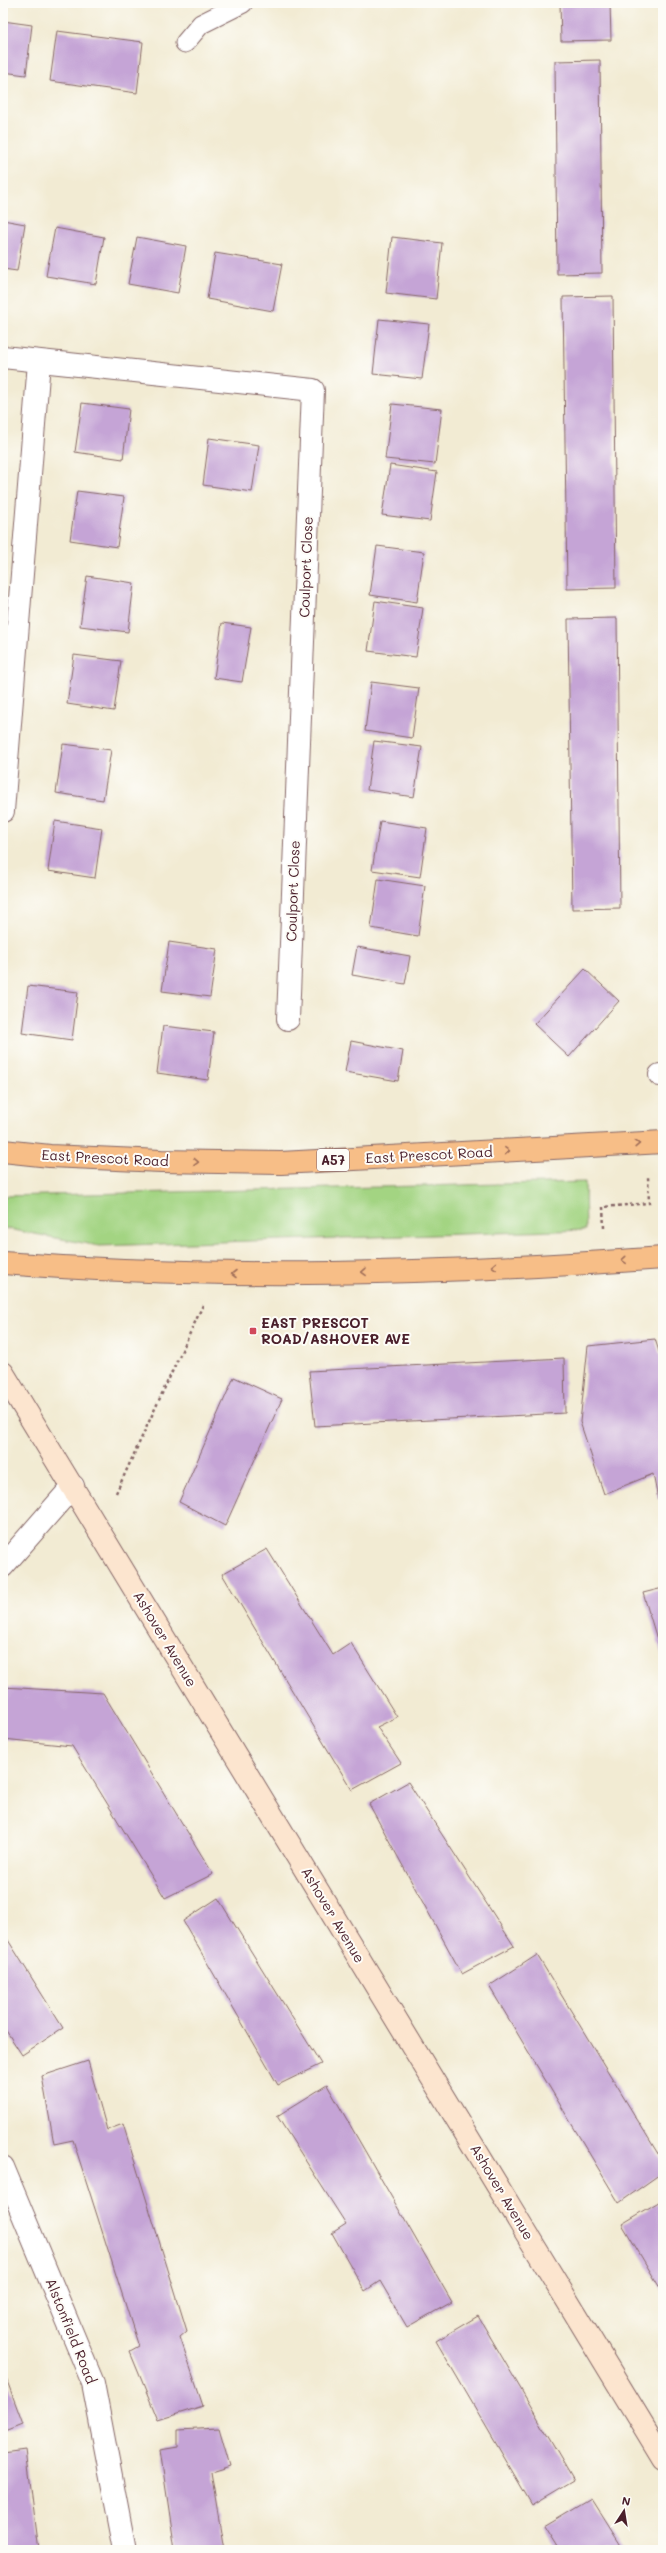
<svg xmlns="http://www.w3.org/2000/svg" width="666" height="2553" font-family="Mali,sans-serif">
<rect width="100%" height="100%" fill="#fdfcf7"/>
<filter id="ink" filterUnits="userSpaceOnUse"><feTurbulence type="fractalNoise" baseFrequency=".025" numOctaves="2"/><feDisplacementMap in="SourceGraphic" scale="8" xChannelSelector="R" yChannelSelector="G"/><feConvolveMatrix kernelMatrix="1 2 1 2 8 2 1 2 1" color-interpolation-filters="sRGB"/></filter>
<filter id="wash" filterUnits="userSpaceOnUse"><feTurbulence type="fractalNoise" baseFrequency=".012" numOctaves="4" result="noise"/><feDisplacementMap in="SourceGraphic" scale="16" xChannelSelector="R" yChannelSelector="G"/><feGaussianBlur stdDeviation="0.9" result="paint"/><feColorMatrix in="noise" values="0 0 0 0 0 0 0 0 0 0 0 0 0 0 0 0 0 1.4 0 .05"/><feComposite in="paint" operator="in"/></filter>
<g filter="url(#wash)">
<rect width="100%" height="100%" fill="#f2ebd3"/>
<path fill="#a3d482" stroke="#767a56" d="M585,1182l1,48 -487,16 -96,-18v-32z"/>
<g id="blocks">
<g fill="#c5a4d6">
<path d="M560,3h50l1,37 -50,1z"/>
<path d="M3,21l29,4 -6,50 -23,-3z"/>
<path d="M57,31l86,11 -6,51 -87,-12z"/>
<path d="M600,60l2,213 -45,1 -2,-213z"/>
<path d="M3,220l22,4 -8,47 -14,-2z"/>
<path d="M55,228l49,9 -8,47 -50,-8z"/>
<path d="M137,237l49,9 -8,47 -50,-9z"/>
<path d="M392,237l50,6 -6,56 -50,-6z"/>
<path d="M215,253l67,11 -9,47 -66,-12z"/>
<path d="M613,296l3,292 -49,1 -4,-292z"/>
<path d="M379,319l50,5 -7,55 -49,-5z"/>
<path d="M82,403l47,6 -6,50 -48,-7z"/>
<path d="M392,404l50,5 -7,55 -50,-5z"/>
<path d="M209,438l50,7 -7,47 -49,-7z"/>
<path d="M390,465l47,7 -7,49 -48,-6z"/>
<path d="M77,491l47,6 -7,50 -47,-7z"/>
<path d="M377,546l47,6 -7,50 -47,-7z"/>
<path d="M87,576l47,7 -6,49 -48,-6z"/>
<path d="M375,601l48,7 -7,49 -48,-6z"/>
<path d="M617,618l3,290 -48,1 -4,-290z"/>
<path d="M222,623l29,4 -9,55 -28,-4z"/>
<path d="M74,655l47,6 -7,50 -47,-7z"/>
<path d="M371,682l48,6 -7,50 -47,-7z"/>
<path d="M374,741l48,6 -8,50 -47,-7z"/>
<path d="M63,744l48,6 -8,50 -47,-7z"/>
<path d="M55,821l47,7 -7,50 -47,-7z"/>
<path d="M380,821l47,7 -7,49 -48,-7z"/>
<path d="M378,879l47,7 -7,50 -47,-8z"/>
<path d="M169,942l48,7 -7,48 -48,-6z"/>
<path d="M357,947l53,9 -5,28 -53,-9z"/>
<path d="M585,969l34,32 -50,56 -35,-33z"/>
<path d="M28,986l50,6 -6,48 -50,-7z"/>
<path d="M163,1026l51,6 -6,48 -51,-7z"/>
<path d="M351,1041l52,10 -5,30 -53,-9z"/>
<path d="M655,1339l8,25v135h-5l-5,-25 -49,20 -24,-72 8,-76z"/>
<path d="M564,1358l1,55 -250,13 -6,-55z"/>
<path d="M234,1377l48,22 -57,127 -46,-24z"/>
<path d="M267,1549l66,106 18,-12 46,74 -20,10 24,36 -49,27 -130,-216z"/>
<path d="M663,1588v71l-20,-66z"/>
<path d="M3,1687l100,6 110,181 -48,24 -93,-152 -69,-7z"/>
<path d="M408,1782l106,164 -52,28 -93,-170z"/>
<path d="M218,1898l103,166 -43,21 -95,-164z"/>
<path d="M3,1932l60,96 -41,27 -19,-29z"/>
<path d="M537,1955l126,207v10l-44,31 -130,-217z"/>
<path d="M88,2061l19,69 16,-6 64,207 -7,6 23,69 -45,14 -28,-68 9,-5 -66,-207 -19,4 -12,-68z"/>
<path d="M327,2085l125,217 -45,25 -27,-46 -15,10 -33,-58 14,-9 -69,-108z"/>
<path d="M662,2200l1,1v92l-41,-69z"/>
<path d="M478,2316l96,164 -42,25 -96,-164z"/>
<path d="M3,2370l20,54 -20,8z"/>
<path d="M219,2428l11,38 -19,6 13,78h-49l-15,-100 18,-3v-17z"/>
<path d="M25,2450l13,100h-35v-97z"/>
<path d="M591,2498l22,35 11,17h-65l-15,-24z"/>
</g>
</g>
</g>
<g filter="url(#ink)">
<use href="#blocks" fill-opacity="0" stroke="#856666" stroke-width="1"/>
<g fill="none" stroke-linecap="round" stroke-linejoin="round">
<defs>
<path id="lane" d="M185,43l16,-19 42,-21"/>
<g id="street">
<path d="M3,357l310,33 -25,629"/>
<path d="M3,811l36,-449"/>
<path d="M660,1075h3"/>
<path d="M3,1566l70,-80"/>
<path d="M3,2167l90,216 32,167"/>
</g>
<path id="secondary" d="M3,1373l660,1085"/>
<g id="highway">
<path d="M3,1151l47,5 111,5 120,2 382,-21"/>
<path d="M3,1263c220,17 440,11 660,-5"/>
</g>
</defs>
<use href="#lane" stroke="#856666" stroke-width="21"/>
<use href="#street" stroke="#856666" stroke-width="24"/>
<use href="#secondary" stroke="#856666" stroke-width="24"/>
<use href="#highway" stroke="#856666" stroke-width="24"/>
<g stroke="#856666" stroke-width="2.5" stroke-dasharray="3 3" stroke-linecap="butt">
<path d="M604,1228l-1,-21 46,-4 -1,-27"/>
<path d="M116,1493l87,-188"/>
</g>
<use href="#lane" stroke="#fff" stroke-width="19"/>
<use href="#street" stroke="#fff" stroke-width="22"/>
<use href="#secondary" stroke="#fce5cf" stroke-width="22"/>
<use href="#highway" stroke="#f7be87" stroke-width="22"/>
</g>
<defs><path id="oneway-chevron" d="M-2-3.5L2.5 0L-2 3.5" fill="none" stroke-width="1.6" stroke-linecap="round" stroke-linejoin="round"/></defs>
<g stroke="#a06e59">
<use href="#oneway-chevron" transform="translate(637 1144) rotate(-2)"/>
<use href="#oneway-chevron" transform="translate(507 1151) rotate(-3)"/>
<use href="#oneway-chevron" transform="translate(196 1162) rotate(1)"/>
<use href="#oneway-chevron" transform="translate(624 1260) rotate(176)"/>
<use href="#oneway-chevron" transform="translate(494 1266) rotate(178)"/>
<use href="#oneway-chevron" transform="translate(364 1272) rotate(178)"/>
<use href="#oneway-chevron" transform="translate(234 1274) rotate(-180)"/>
</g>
</g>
<rect fill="#d1495b" stroke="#fdfcf7" stroke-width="1.5" x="249" y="1327" width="8" height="8" rx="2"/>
<g text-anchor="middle" stroke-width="4" stroke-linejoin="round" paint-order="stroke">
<rect fill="#fdfcf7" stroke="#806168" stroke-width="1" x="317" y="1149" width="32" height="22" rx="3"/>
<g font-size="13" font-weight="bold" fill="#4a1f2b">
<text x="333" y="1165">A57</text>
</g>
<g font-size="14" fill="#4a1f2b" stroke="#fdfcf7">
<text transform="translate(306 567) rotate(-88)" y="5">Coulport Close</text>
<text transform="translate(293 891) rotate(-88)" y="5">Coulport Close</text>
<text transform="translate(429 1155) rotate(-3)" y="5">East Prescot Road</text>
<text transform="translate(105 1158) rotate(3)" y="5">East Prescot Road</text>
<text transform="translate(165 1639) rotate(59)" y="5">Ashover Avenue</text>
<text transform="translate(333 1915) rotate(59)" y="5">Ashover Avenue</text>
<text transform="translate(502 2192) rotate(59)" y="5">Ashover Avenue</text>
<text transform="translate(71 2331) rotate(68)" y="5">Alstonfield Road</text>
</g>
<g font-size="14" font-weight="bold" fill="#4a1f2b" stroke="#fdfcf7" text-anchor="start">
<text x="261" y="1328">EAST PRESCOT<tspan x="261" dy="16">ROAD/ASHOVER AVE</tspan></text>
</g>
</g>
<rect width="666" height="2553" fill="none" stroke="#fdfcf7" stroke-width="16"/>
<g transform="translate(624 2511) rotate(12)" stroke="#fdfcf7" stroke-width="3" paint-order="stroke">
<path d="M0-3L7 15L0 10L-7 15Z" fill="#4a1f2b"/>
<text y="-6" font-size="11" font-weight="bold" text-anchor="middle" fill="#4a1f2b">N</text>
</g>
</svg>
